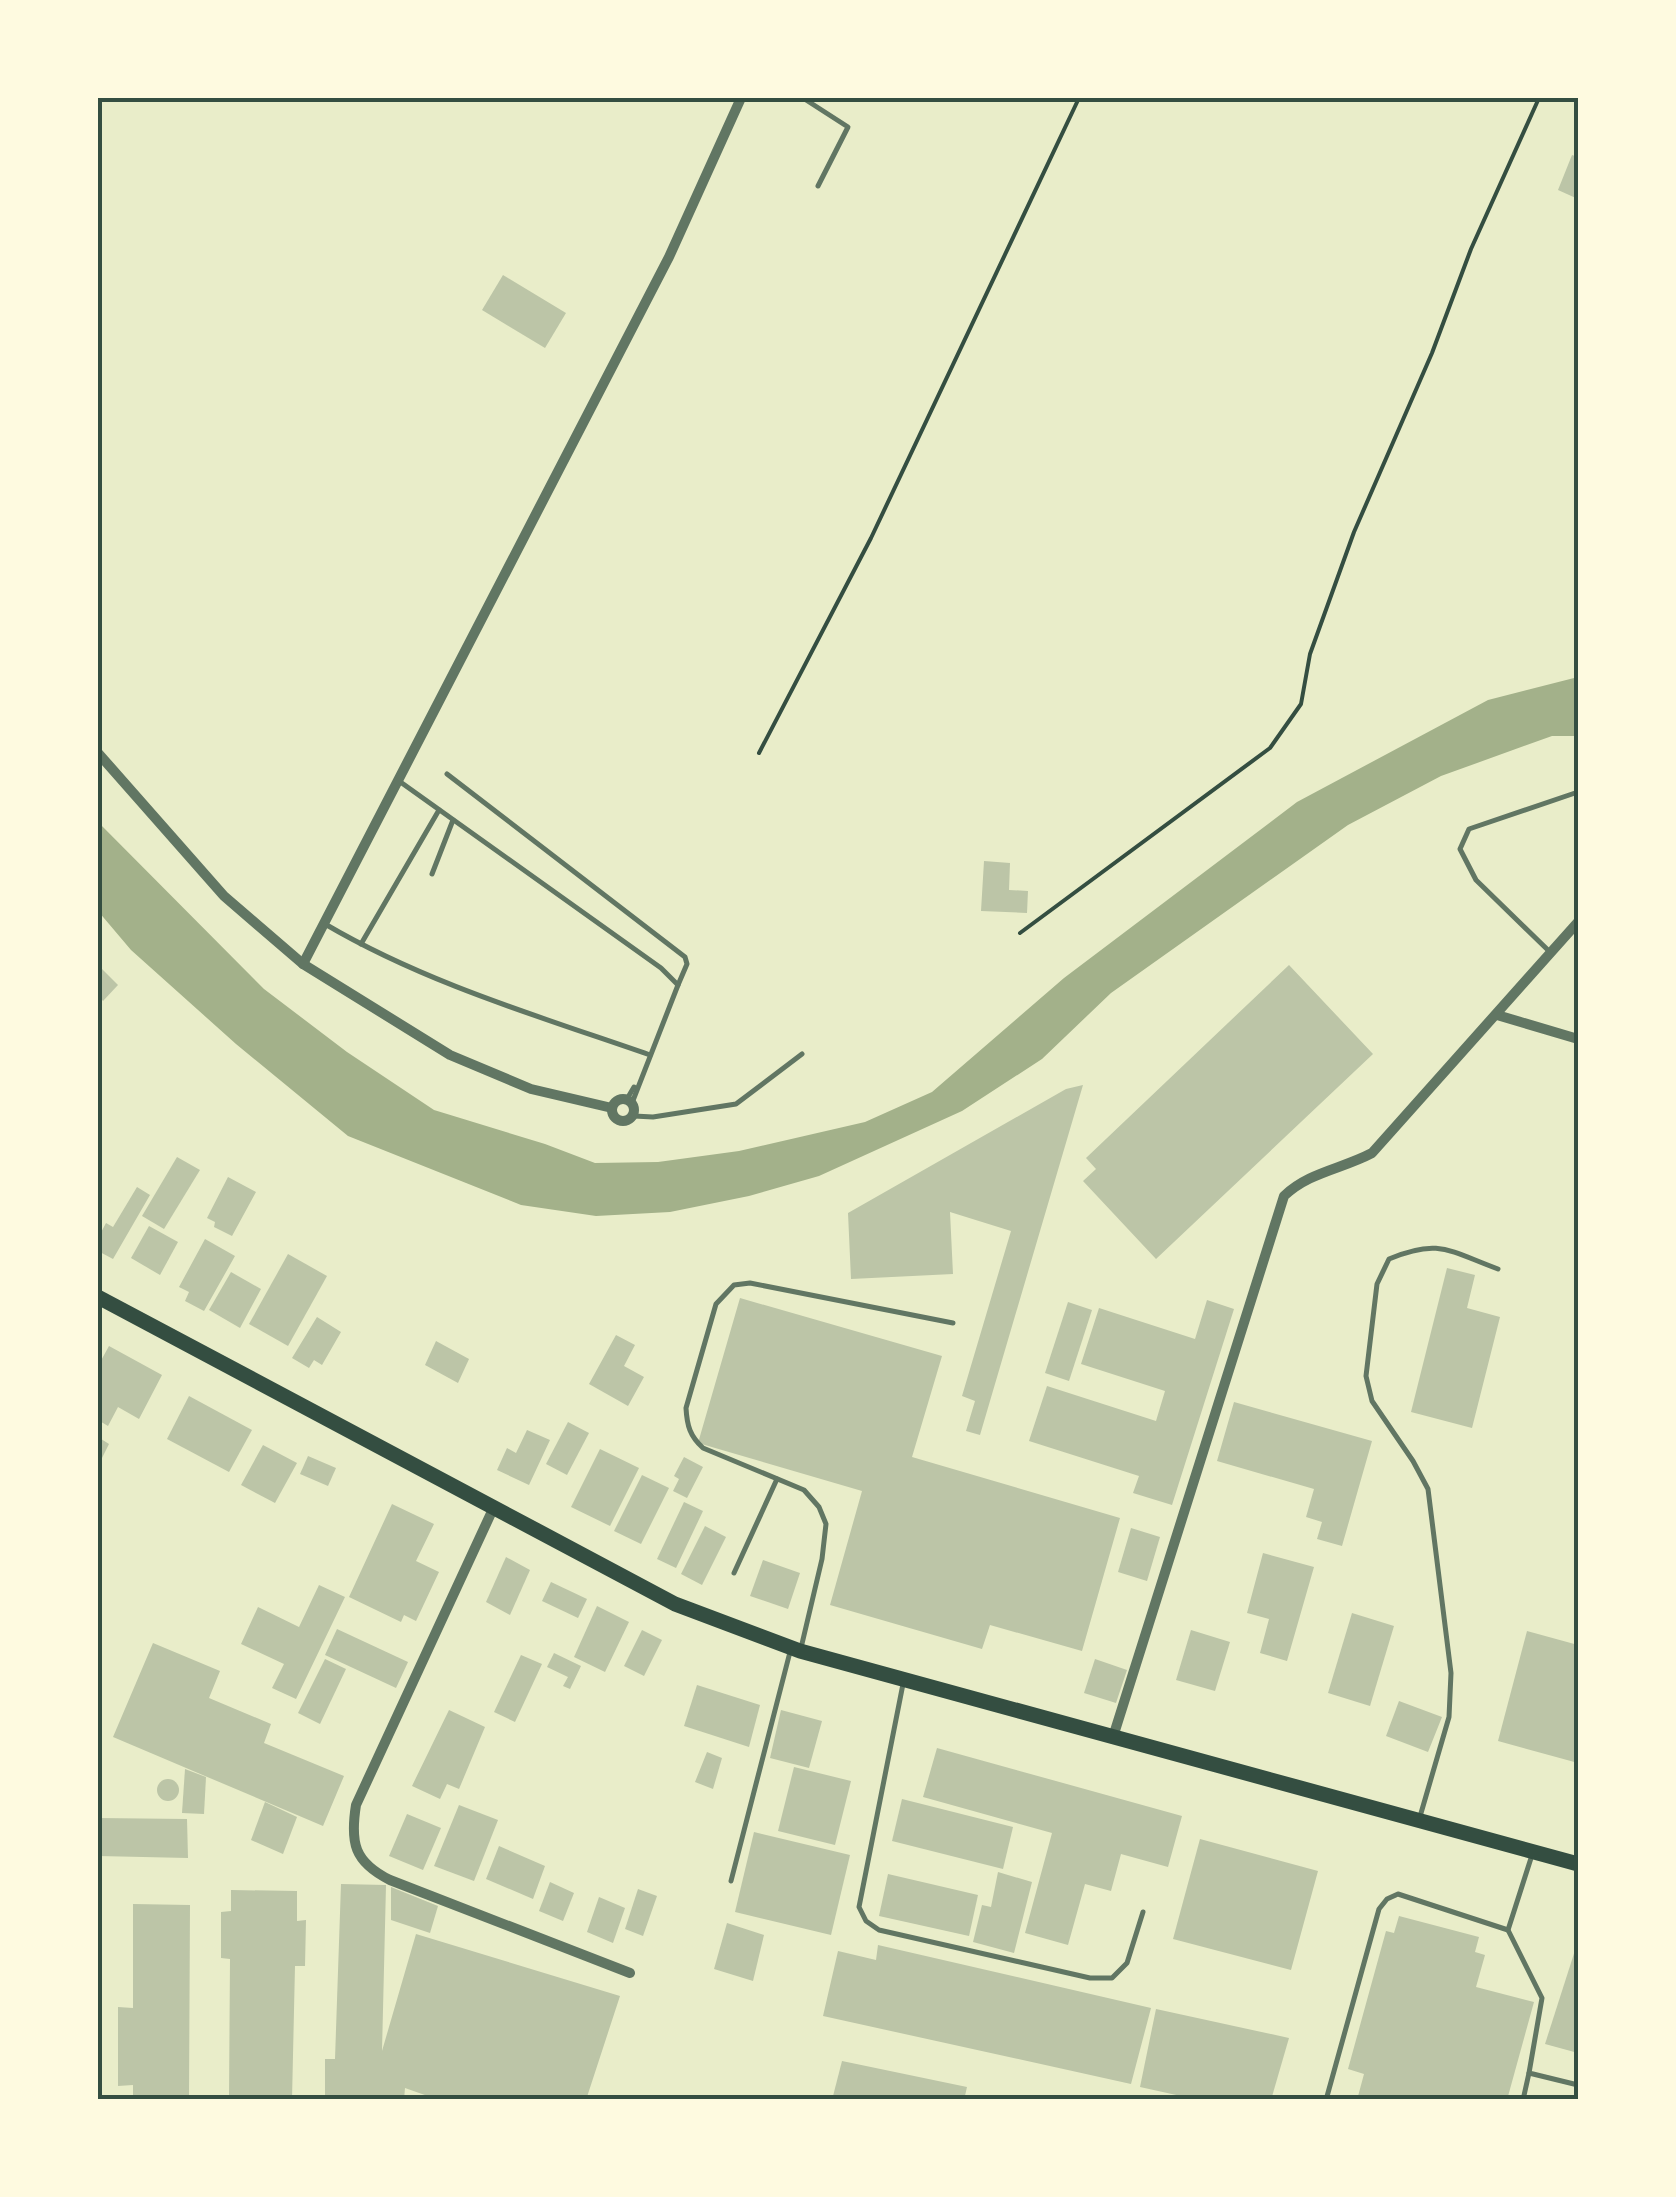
<svg xmlns="http://www.w3.org/2000/svg" width="1676" height="2197" font-family="Rubik,sans-serif">
<rect width="100%" height="100%" fill="#e9edc9"/>
<path fill="#a3b18a" d="M1578,677v59h-26l-111,40 -93,49 -237,168 -69,66 -80,52 -143,65 -70,20 -79,16 -74,4 -75,-11 -173,-69 -112,-92 -105,-94 -33,-39v-89l166,167 83,63 87,58 111,34 50,19 63,-1 81,-11 126,-29 67,-30 132,-114 233,-176 191,-102z"/>
<g fill="#bcc5a7">
<path d="M1572,155l6,2v42l-20,-9z"/>
<path d="M503,275l63,38 -21,35 -63,-38z"/>
<path d="M984,861l26,2 -1,27 19,1 -1,22 -46,-2z"/>
<path d="M1289,965l84,89 -217,205 -73,-78 13,-12 -10,-11z"/>
<path d="M100,967l18,18 -15,16 -5,-6z"/>
<path d="M1083,1085l-103,350 -14,-4 9,-30 -13,-5 49,-165 -61,-19 3,62 -102,5 -3,-66 218,-124z"/>
<path d="M177,1157l23,13 -36,59 -22,-13z"/>
<path d="M228,1177l28,15 -24,44 -18,-9 1,-5 -8,-4z"/>
<path d="M137,1187l13,8 -37,64 -15,-8v-13l8,-15 7,4z"/>
<path d="M149,1226l29,16 -18,33 -29,-17z"/>
<path d="M205,1239l30,17 -31,55 -19,-10 4,-9 -10,-5z"/>
<path d="M288,1254l39,22 -39,70 -39,-22z"/>
<path d="M1447,1268l28,7 -8,33 33,9 -28,111 -61,-16z"/>
<path d="M231,1272l30,17 -21,39 -31,-18z"/>
<path d="M740,1298l202,58 -30,101 208,61 -38,133 -92,-26 -8,24 -152,-44 32,-114 -164,-48z"/>
<path d="M1207,1300l27,9 -62,196 -39,-12 6,-17 -110,-35 18,-55 109,35 9,-30 -84,-27 18,-56 96,31z"/>
<path d="M1068,1302l24,8 -23,71 -24,-8z"/>
<path d="M317,1317l24,15 -19,33 -8,-5 -5,8 -17,-10z"/>
<path d="M616,1335l19,10 -11,21 20,11 -16,29 -39,-22z"/>
<path d="M436,1341l33,18 -11,24 -33,-18z"/>
<path d="M109,1346l53,29 -23,44 -21,-12 -10,19 -10,-6v-54z"/>
<path d="M189,1396l63,34 -23,42 -62,-33z"/>
<path d="M1234,1402l138,39 -30,105 -25,-7 5,-17 -16,-5 8,-28 -97,-28z"/>
<path d="M568,1422l21,11 -22,42 -21,-11z"/>
<path d="M527,1430l23,10 -21,45 -32,-15 10,-22 9,5z"/>
<path d="M98,1437l11,7 -11,22z"/>
<path d="M263,1445l34,18 -22,40 -34,-18z"/>
<path d="M600,1449l39,19 -29,58 -39,-19z"/>
<path d="M308,1456l28,12 -8,18 -28,-12z"/>
<path d="M684,1457l19,10 -16,31 -14,-7 6,-12 -5,-3z"/>
<path d="M642,1475l27,13 -28,56 -27,-13z"/>
<path d="M684,1502l19,9 -27,57 -19,-9z"/>
<path d="M392,1504l42,20 -18,37 23,11 -23,49 -12,-6 -3,7 -52,-25z"/>
<path d="M705,1526l21,11 -24,48 -21,-11z"/>
<path d="M1131,1528l29,9 -13,44 -29,-9z"/>
<path d="M1263,1553l51,14 -27,94 -27,-8 9,-34 -22,-6z"/>
<path d="M506,1557l24,13 -20,45 -24,-13z"/>
<path d="M763,1560l37,13 -12,36 -38,-13z"/>
<path d="M551,1582l36,17 -9,19 -36,-17z"/>
<path d="M319,1585l26,12 -49,102 -24,-11 12,-24 -43,-20 17,-37 41,20z"/>
<path d="M597,1606l32,16 -24,50 -31,-15z"/>
<path d="M1352,1613l42,13 -24,80 -42,-13z"/>
<path d="M337,1629l71,33 -12,26 -71,-33z"/>
<path d="M642,1630l20,10 -18,36 -20,-10z"/>
<path d="M1191,1630l39,12 -15,49 -39,-11z"/>
<path d="M1527,1631l51,14v118l-80,-22z"/>
<path d="M153,1643l67,28 -11,27 62,26 -7,19 80,33 -21,50 -210,-89z"/>
<path d="M554,1653l27,13 -11,23 -7,-3 5,-9 -21,-10z"/>
<path d="M521,1655l21,9 -27,58 -21,-10z"/>
<path d="M325,1659l21,10 -26,55 -22,-11z"/>
<path d="M1095,1659l32,11 -11,33 -32,-10z"/>
<path d="M697,1685l63,20 -11,42 -65,-21z"/>
<path d="M1399,1701l43,16 -14,35 -42,-16z"/>
<path d="M449,1710l36,17 -26,62 -12,-5 -7,15 -28,-13z"/>
<path d="M781,1710l41,11 -13,47 -39,-10z"/>
<path d="M937,1748l245,68 -14,51 -47,-13 -10,37 -26,-7 -17,61 -43,-12 27,-100 -129,-36z"/>
<path d="M707,1752l15,6 -9,31 -18,-7z"/>
<path d="M794,1767l57,14 -16,64 -57,-14z"/>
<path d="M185,1769l21,8 -2,37 -22,-1z"/>
<circle cx="168" cy="1790" r="11"/>
<path d="M902,1799l111,28 -10,42 -111,-28z"/>
<path d="M265,1802l32,15 -14,37 -32,-14z"/>
<path d="M459,1805l39,15 -24,61 -40,-15z"/>
<path d="M407,1814l34,14 -18,42 -34,-14z"/>
<path d="M98,1818l89,1 1,39 -90,-2z"/>
<path d="M754,1832l96,23 -19,80 -96,-23z"/>
<path d="M1200,1839l118,32 -27,99 -118,-31z"/>
<path d="M499,1846l46,20 -12,33 -47,-20z"/>
<path d="M998,1872l34,10 -18,71 -41,-11 9,-37 9,2z"/>
<path d="M888,1874l90,21 -9,41 -90,-20z"/>
<path d="M550,1882l24,11 -11,28 -24,-10z"/>
<path d="M341,1884l45,1 -4,166 34,-117 204,62 -34,104h-147l-34,-12 -1,12h-79v-41h10z"/>
<path d="M391,1887l47,19 -8,27 -39,-13z"/>
<path d="M638,1889l19,7 -14,40 -18,-7z"/>
<path d="M231,1890l66,1v30l9,-1 -1,46h-10l-3,134h-63l1,-141 -9,-1v-46l10,-1z"/>
<path d="M599,1897l26,11 -12,35 -26,-11z"/>
<path d="M133,1904l57,1 -1,195h-56v-15l-15,1v-79l15,1z"/>
<path d="M1399,1916l80,21 -4,15 10,3 -9,32 58,15 -27,98h-150l7,-26 -16,-5 38,-138 8,2z"/>
<path d="M727,1923l37,12 -11,46 -39,-12z"/>
<path d="M1578,1941v112l-33,-9z"/>
<path d="M878,1945l273,63 -20,76 -308,-68 15,-65 38,9z"/>
<path d="M1156,2009l133,29 -18,62h-72l-59,-13z"/>
<path d="M842,2061l125,26 -3,13h-132z"/>
</g>
<g fill="none" stroke-linecap="round" stroke-linejoin="round">
<g stroke="#344e41" stroke-width="4">
<path d="M759,753l112,-215 208,-440"/>
<path d="M1020,933l250,-185 31,-44 9,-50 44,-122 78,-179 39,-104 68,-151"/>
</g>
<g stroke="#617663" stroke-width="5">
<path d="M803,98l45,29 -30,59"/>
<path d="M447,774l238,183 2,7 -9,21"/>
<path d="M399,781l262,187 17,17 -46,118"/>
<path d="M432,874l21,-54"/>
<path d="M325,924c100,59 216,93 325,131"/>
<path d="M361,944l78,-134"/>
<path d="M1551,953l-75,-73 -16,-31 9,-20 109,-37"/>
<path d="M627,1099l7,-12"/>
<path d="M634,1116l19,1 83,-13 66,-50"/>
<path d="M734,1573l43,-94"/>
<path d="M801,1648l21,-89 4,-35 -7,-17 -15,-17 -101,-42c-13,-12 -16,-22 -17,-40l30,-104 18,-19 16,-2 203,40"/>
<path d="M903,1684l-44,223 7,14 13,9 211,48h22l15,-15 16,-51"/>
<path d="M1419,1820l30,-103 2,-44 -23,-184 -15,-28 -41,-60 -6,-25 11,-92 12,-25c50,-21 60,-8 109,10"/>
<path d="M1532,1855l-24,75 34,68 -13,75 49,12"/>
<path d="M731,1881l59,-229"/>
<path d="M1326,2100l53,-191 8,-10 11,-5 110,36"/>
<path d="M1523,2100l6,-27"/>
</g>
<g stroke="#617663" stroke-width="10">
<path d="M98,753l126,143 79,68 147,91 81,34 81,19"/>
<path d="M303,964l366,-707 72,-159"/>
<path d="M1497,1015l81,24"/>
<circle cx="623" cy="1110" r="11"/>
<path d="M493,1509l-137,296c-6,38 -2,57 34,75l240,93"/>
<path d="M1113,1737l171,-541c25,-24 58,-27 88,-43l206,-231"/>
</g>
<path stroke="#344e41" stroke-width="15" d="M98,1297l577,307 125,47 778,213"/>
</g>
<rect width="1676" height="2197" fill="none" stroke="#fefae0" stroke-width="200"/>
<rect x="100" y="100" width="1476" height="1997" fill="none" stroke="#344e41" stroke-width="4"/>
</svg>
